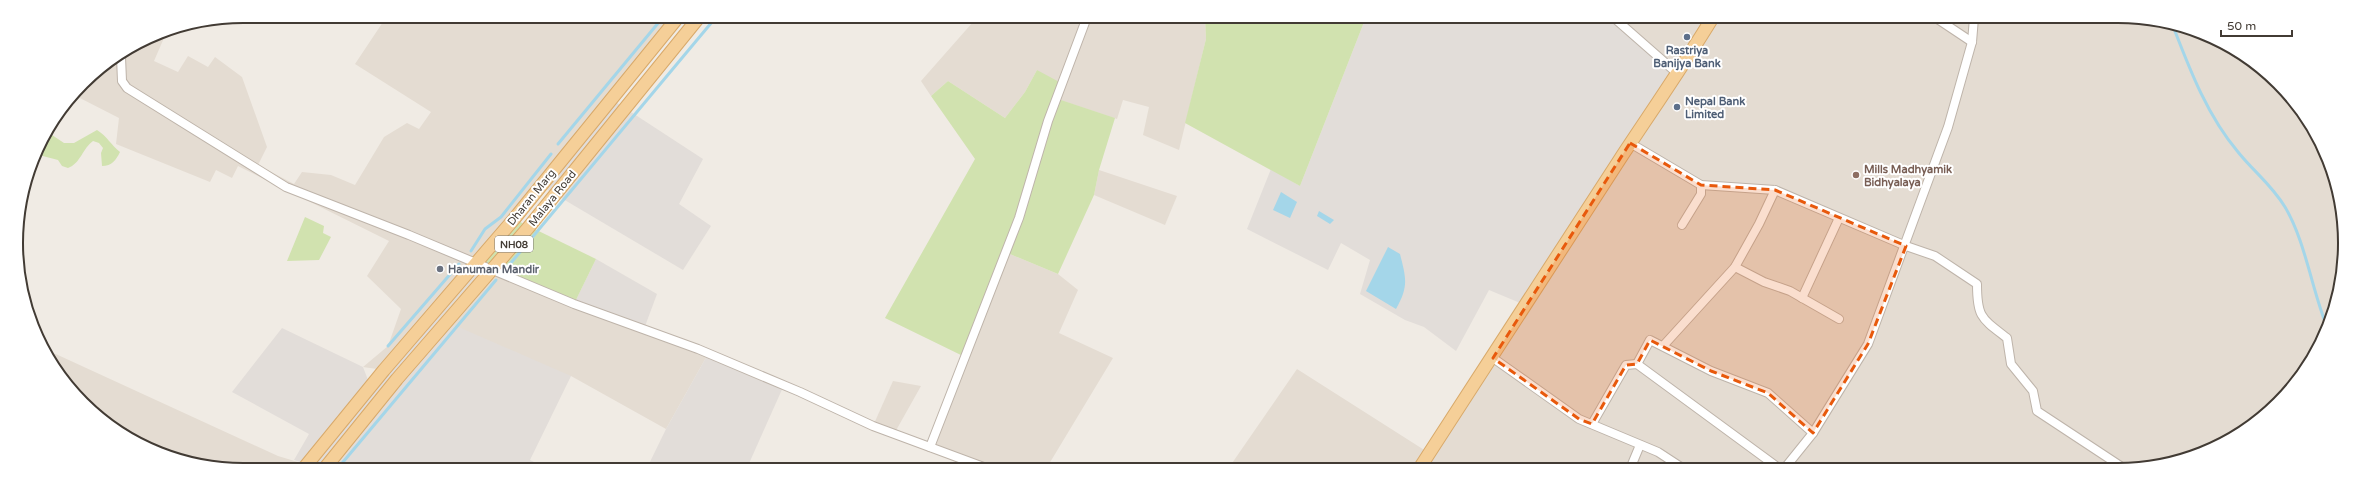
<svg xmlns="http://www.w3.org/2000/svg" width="2361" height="486" font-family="'Varela Round',sans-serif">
<rect width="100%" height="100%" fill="#f0ebe4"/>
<g fill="#e4dcd2">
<path d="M387,16h144l3,2 1,-2h144l-203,247 232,91 -42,75 -95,-53 -187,-6 -21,-3 25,-21 13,-37 -34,-33 22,-35 -151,-75 -6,12 -16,-8 -6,12 -94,-38 3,-26 -45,-23 9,-13 73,-49 11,-2 -13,30 24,11 10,-16 20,11 7,-10 27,20 25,70 -9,18 36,19 8,-12 29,3 24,10 29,-48 23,-14 12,6 12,-17 -76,-48z"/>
<path d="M975,17h230l1,22 -27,111 -36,-15 6,-28 -26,-7 -6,19 -60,-20 -20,-29 -12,22 -20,26 -57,-37 -17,15 -10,-15 52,-59z"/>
<path d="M1613,17l534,1 84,28 67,59 39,79 6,88 -22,72 -43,60 -73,49 -72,16h-905l69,-100 132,84 96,-148z"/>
<path d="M1099,170l78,26 -12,29 -71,-30z"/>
<path d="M1005,252l53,22 20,16 -19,43 54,25 -67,111h-57l-59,-22z"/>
<path d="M47,350l231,106 40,12h-104l-84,-28 -58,-48z"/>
<path d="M893,381l28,5 -27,48 -21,-8z"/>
</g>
<g fill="#e2ddd9">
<path d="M1366,17h247l65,57 -153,231 -36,-15 -33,61 -32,-24 -19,-7 -45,-26 10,-34 -29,-17 -13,27 -81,-41 24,-60 29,17z"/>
<path d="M611,99l92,60 -24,45 32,22 -28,44 -142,-84z"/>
<path d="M596,259l61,35 -13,35 -70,-25z"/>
<path d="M431,315l140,61 -41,84 16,8 -232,-1 70,-97z"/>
<path d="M282,328l81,39 5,13 -62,84 -12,-4 15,-26 -77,-42z"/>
<path d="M708,354l76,31 -37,83h-100l19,-39z"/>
</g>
<g fill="#d1e2af">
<path d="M1205,17h161l-66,169 -115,-63 21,-84z"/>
<path d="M1037,70l26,14 -5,15 57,19 -16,52 -5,25 -36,79 -53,-22 -40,105 -80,-39 90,-159 -44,-63 17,-15 57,37 20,-26z"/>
<path d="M97,130c10,6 14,15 23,22 -4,8 -8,14 -18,14l-1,-13 2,-5 -4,-5 -6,-2c-10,7 -13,23 -25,27l-6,-2 -4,-6 -23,-6 14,-21 15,10h10z"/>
<path d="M305,217l19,9 -1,7 8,4 -12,23 -32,1z"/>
<path d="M514,219l82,40 -22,45 -98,-41z"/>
</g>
<g fill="#a4d6e9">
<path d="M1281,192l16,10 -7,16 -17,-8z"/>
<path d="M1319,211l15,9 -4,4 -13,-8z"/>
<path d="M1388,247l12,7c6,24 9,32 -4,55l-30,-18z"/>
</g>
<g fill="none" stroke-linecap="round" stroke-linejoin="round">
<g stroke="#a4d6e9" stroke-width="3">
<path d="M2173,26c17,44 34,89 65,126 16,20 33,32 47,55 20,33 27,83 42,120"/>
<path d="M558,144l106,-128"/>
<path d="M471,251l14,-22 16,-12 50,-63"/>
<path d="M505,270l212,-254"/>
<path d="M388,346l71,-82"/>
<path d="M338,468l158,-188"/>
</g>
<defs>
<g id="street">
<path d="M1613,17l65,57"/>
<path d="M1936,18l36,24"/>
<path d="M121,57l1,24 5,7 159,99 123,48 165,69 124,45 102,43 73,34 116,43"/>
<path d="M1630,143l71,42 74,5 131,56 29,10 42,28c0,33 4,34 30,54l4,26 22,27 4,20 88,58"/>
<path d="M1682,225l19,-31v-9"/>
<path d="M1735,267l29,15 26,9 49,28"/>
<path d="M1802,298l37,-80"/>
<path d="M1663,346l72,-79 24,-43 16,-34"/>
<path d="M1493,358l86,61 79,33 26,17"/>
<path d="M1637,364l13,-24 61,31 57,22 45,40"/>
<path d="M1592,424l34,-59 11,-1 143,105"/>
<path d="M930,447l89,-229 29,-97 39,-104"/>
<path d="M1630,469l10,-24"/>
<path d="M1784,469l29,-36 55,-89 80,-217 24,-85 2,-24"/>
</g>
<g id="primary">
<path d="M304,468l80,-98 130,-151 165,-203"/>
<path d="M325,468l72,-89 131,-151 172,-212"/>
<path d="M1419,469c67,-103 134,-206 201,-310 31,-47 63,-93 93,-142"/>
</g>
</defs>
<use href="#street" stroke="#beb4aa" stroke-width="10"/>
<use href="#primary" stroke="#d8a96a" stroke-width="14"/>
<use href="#street" stroke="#fff" stroke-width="8"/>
<use href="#primary" stroke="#f5cf98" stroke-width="12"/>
</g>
<path fill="#e8590c" fill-opacity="0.2" stroke="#e8590c" stroke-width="3" stroke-dasharray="8 5" stroke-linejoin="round" d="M1630,143l71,42 74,5 131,56 -38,98 -55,89 -45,-40 -57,-22 -61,-31 -13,24 -11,1 -34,59 -13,-5 -86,-61z"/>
<g fill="#5c6f8a" stroke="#fff" stroke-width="1.5">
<circle cx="1687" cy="37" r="4"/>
<circle cx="1677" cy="107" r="4"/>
</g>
<circle fill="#8d6e63" stroke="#fff" stroke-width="1.5" cx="1856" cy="175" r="4"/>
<circle fill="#6b7280" stroke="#fff" stroke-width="1.5" cx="440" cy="269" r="4"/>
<g text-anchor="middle" stroke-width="4" stroke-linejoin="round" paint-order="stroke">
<rect fill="#fff" stroke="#7b7671" stroke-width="1" x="495" y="236" width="38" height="16" rx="3"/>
<g font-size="10" font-weight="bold" fill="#423b34">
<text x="514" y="248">NH08</text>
</g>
<g font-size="11" font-weight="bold" fill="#4e5e75" stroke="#fff">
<text x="1687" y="54">Rastriya<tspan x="1687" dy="13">Banijya Bank</tspan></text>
<text x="1685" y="105" text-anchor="start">Nepal Bank<tspan x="1685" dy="13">Limited</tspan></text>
</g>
<g font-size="11" font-weight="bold" fill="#785e54" stroke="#fff" text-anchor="start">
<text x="1864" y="173">Mills Madhyamik<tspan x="1864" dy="13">Bidhyalaya</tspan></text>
</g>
<g font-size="11" fill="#423b34" stroke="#fff">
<text transform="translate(531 197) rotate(-51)" y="4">Dharan Marg</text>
<text transform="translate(552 198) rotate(-51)" y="4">Malaya Road</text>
</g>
<g font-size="11" font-weight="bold" fill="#5b616d" stroke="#fff" text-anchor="start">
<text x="448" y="273">Hanuman Mandir</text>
</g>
</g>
<path d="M0 0H2361V486H0ZM243 23H2118A220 220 0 0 1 2338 243V243A220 220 0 0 1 2118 463H243A220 220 0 0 1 23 243V243A220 220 0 0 1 243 23Z" fill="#fff" fill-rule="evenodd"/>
<path fill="none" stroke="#423b34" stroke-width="2" d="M243 23H2118A220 220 0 0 1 2338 243V243A220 220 0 0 1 2118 463H243A220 220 0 0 1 23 243V243A220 220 0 0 1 243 23Z"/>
<path d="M2221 30v6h71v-6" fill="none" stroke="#423b34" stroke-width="2"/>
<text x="2227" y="30" font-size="12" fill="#423b34" stroke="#ffffff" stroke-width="3" paint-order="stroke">50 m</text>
</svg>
